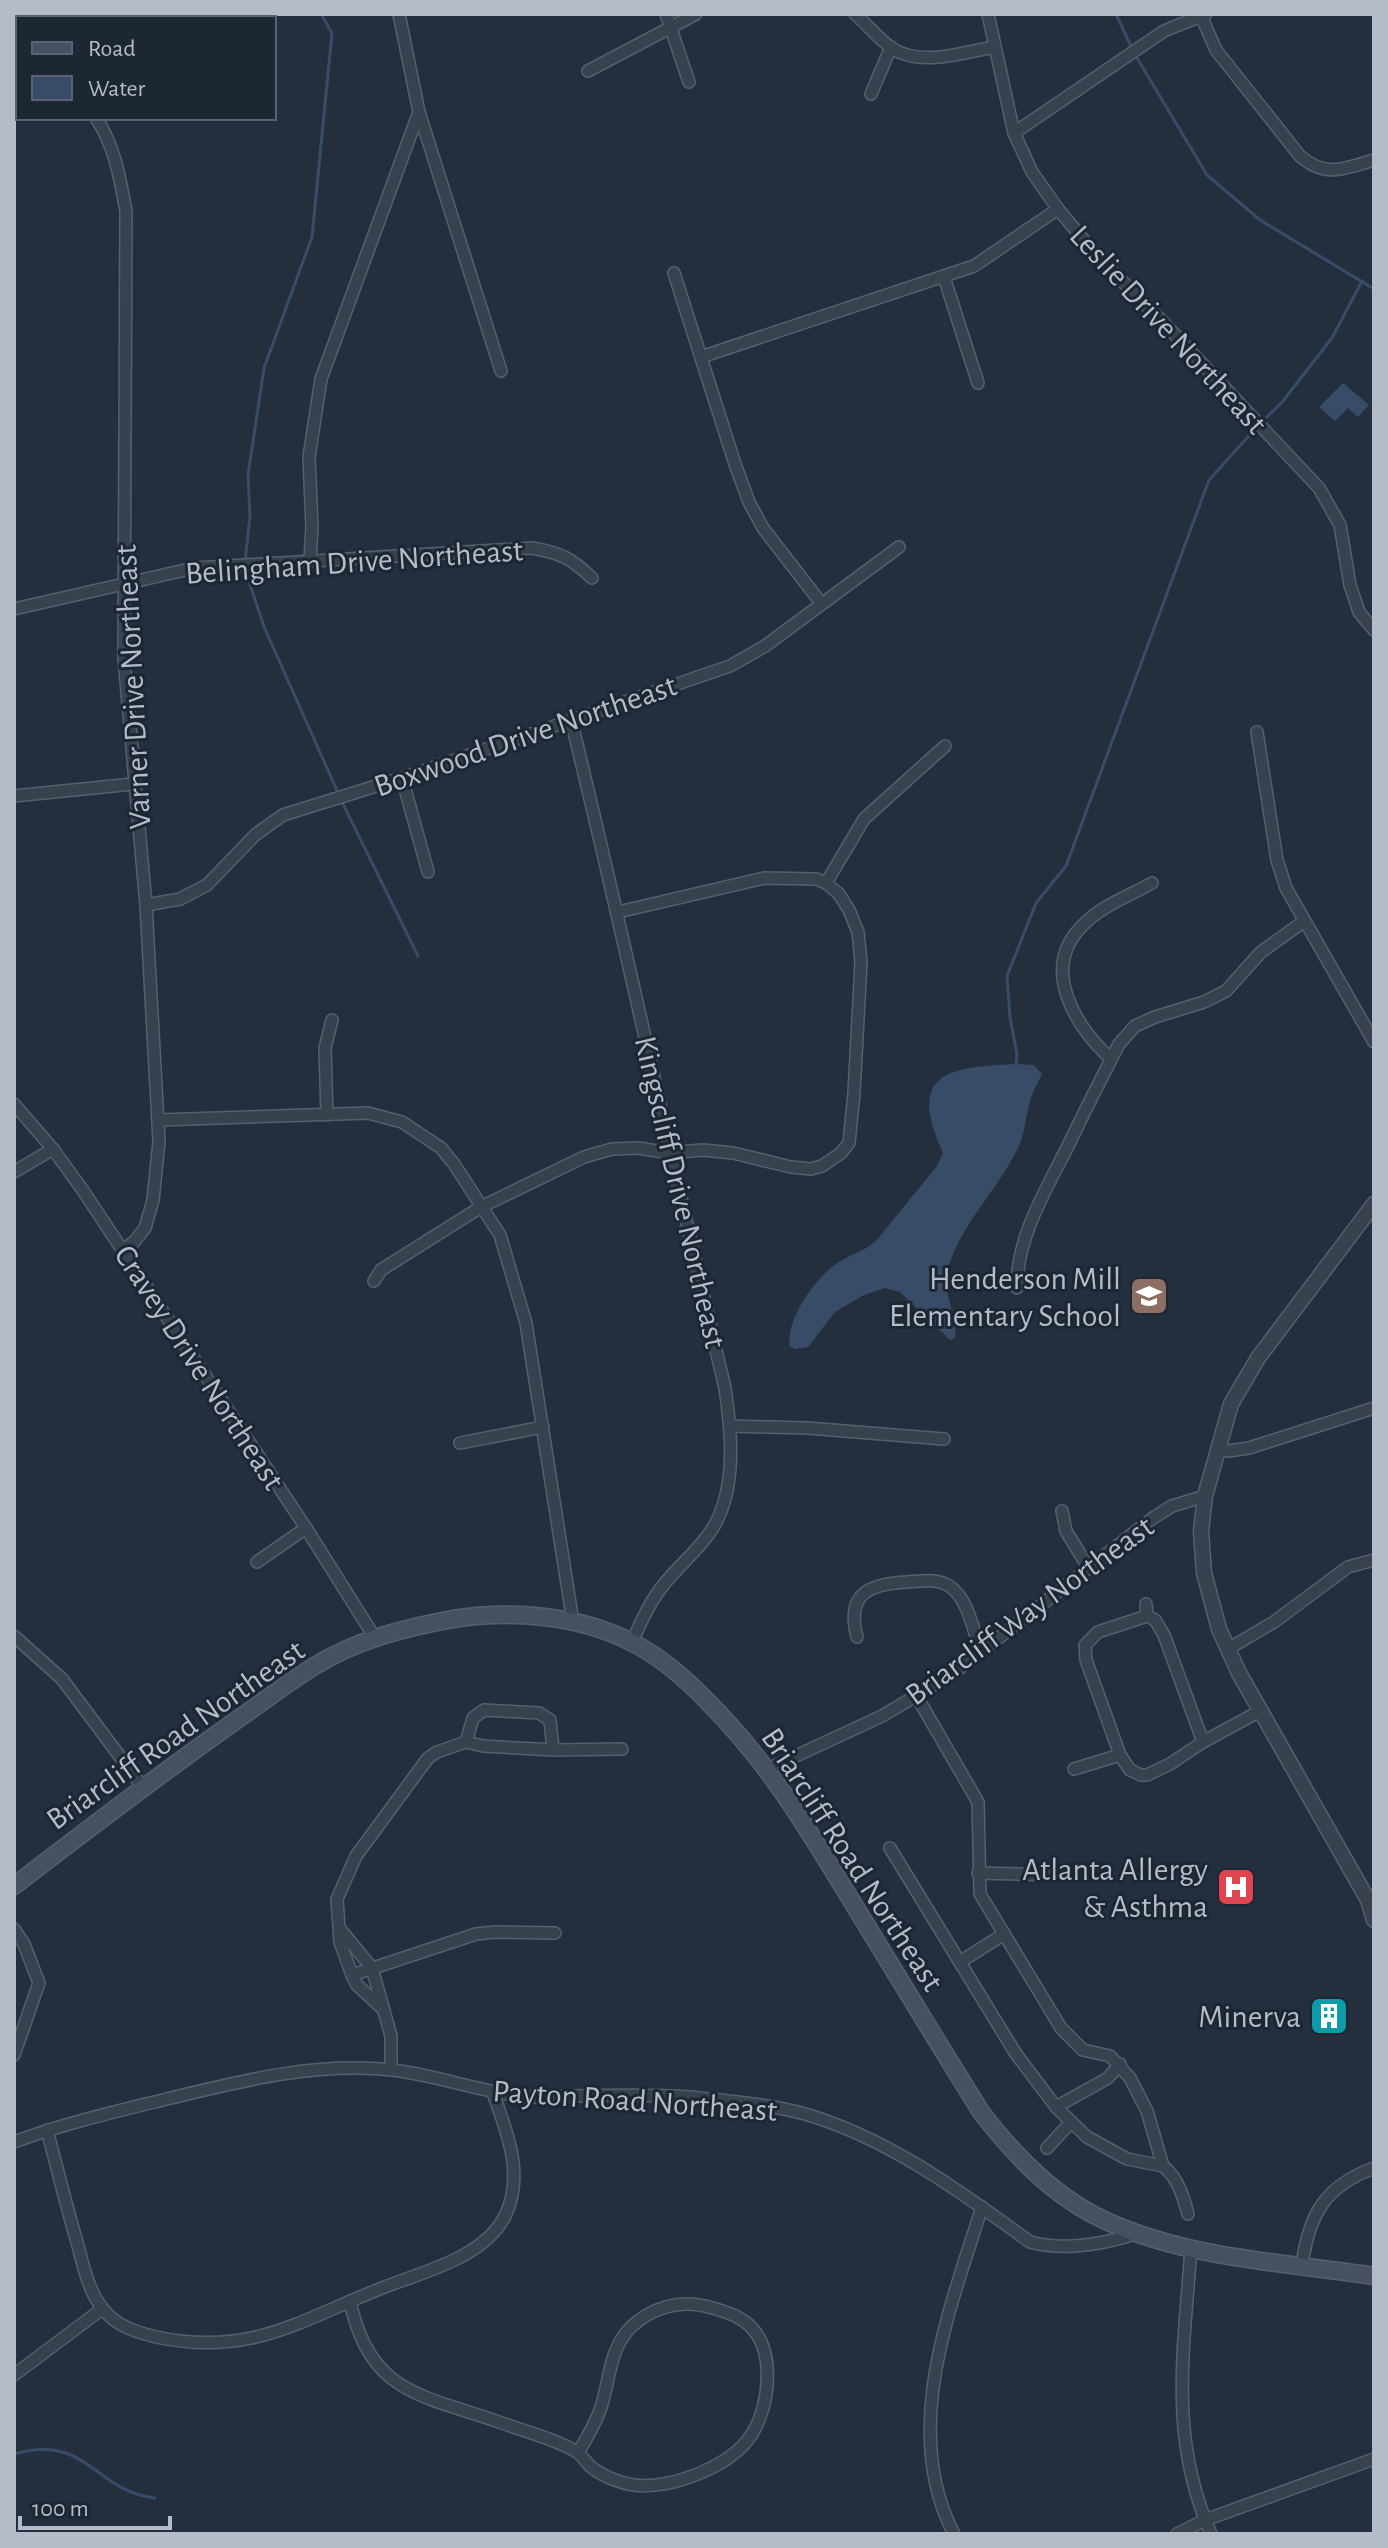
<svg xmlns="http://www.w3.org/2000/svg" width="1388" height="2548" font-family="'Alegreya Sans',sans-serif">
<rect width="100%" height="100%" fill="#242f3e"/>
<g fill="#394c67">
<path d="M1343,383l26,22 -11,12 -10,-9 -13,13 -16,-14z"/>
<path d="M1016,1064l18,1 8,9c-4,9 -10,18 -12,28 -4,14 -5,28 -10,41 -19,45 -61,81 -73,129 -5,21 11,44 8,66l-5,2 -50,-48 -15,-4 -21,7 -29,17 -27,35 -12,2 -6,-2c-5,-26 23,-65 43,-81 13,-10 30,-14 43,-25l61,-75 6,-13c-36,-79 2,-86 73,-89z"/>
</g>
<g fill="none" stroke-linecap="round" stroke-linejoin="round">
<g stroke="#394c67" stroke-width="3">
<path d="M1116,14l18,39 73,122 53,45 114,69"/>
<path d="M1261,423l22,-22 49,-63 30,-57"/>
<path d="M245,562l5,-46 -2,-41 16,-107 48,-131 20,-204 -11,-19"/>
<path d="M245,570l20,59 74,166"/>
<path d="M342,802l76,154"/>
<path d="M1016,1064l1,-10 -7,-37 -3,-41 29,-73 30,-37 143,-386 47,-52"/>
<path d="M14,2454c74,-21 79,37 141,44"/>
</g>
<defs>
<g id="minor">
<path d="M666,14l23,68"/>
<path d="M855,14c13,11 24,26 38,35 30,18 70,3 102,-2"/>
<path d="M988,14l26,119 18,39 26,37 40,48 64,64 157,167 21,37 10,60 9,27 15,18"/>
<path d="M1201,16l15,34 84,106c25,22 44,13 74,4"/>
<path d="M588,71l108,-57"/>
<path d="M871,94l20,-47"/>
<path d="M419,112l82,259"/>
<path d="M96,118c19,28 24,61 30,93l-2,448 22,246 13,236 -6,59 -8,28 -11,14 -11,8"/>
<path d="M1014,133l150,-102 42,-17"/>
<path d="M674,273l61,191 14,38 14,26 58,75"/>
<path d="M944,277l34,106"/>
<path d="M701,357l273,-91 84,-57"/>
<path d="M310,560l2,-33 -3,-70 12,-78 98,-267 -20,-98"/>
<path d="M14,609l180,-41 338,-20c29,5 39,10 60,30"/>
<path d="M571,720c55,222 101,446 154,668 6,41 11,89 -6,128 -10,25 -37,46 -54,67 -15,18 -24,39 -33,59"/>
<path d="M1257,732l20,128 9,28 88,154"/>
<path d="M402,778l26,94"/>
<path d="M14,796l119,-12"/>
<path d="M826,883l38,-64 81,-73"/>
<path d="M146,905l34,-6 27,-14 48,-50 28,-20 119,-37 328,-112 35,-20 134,-99"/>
<path d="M1111,1059c-36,-33 -72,-91 -28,-134 18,-19 46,-29 69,-42"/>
<path d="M14,1104l39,45 31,43 222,336 69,110"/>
<path d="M327,1115l-2,-67 7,-28"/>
<path d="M159,1120l209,-7 34,9 39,26 13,16 46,71 26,88 47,299"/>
<path d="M14,1172l39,-23"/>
<path d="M374,1281l7,-11 100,-63 103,-50 28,-8 26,-1 31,5 33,-3 31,3 58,14 20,2 11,-3 19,-13 8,-10 5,-50 7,-131 -3,-30 -9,-22 -10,-16 -13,-11 -10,-4 -52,-1 -146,34"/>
<path d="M1017,1288c-1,-50 30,-100 52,-144 16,-34 33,-67 50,-100l16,-18 20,-9 49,-15 22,-11 35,-39 42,-30"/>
<path d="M730,1426l77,2 137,11"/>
<path d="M460,1443l83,-16"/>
<path d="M1219,1449l9,2 21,-3 125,-40"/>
<path d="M1062,1511l4,20 22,36"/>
<path d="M257,1562l49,-34"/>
<path d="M1146,1604l1,12"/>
<path d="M14,1636l48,43 80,107"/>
<path d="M857,1637c-11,-43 11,-53 50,-55 13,-1 30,-4 42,4 19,11 25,47 32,67"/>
<path d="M1228,1649l46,-27 74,-55 26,-7"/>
<path d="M466,1742l7,-24 11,-8 55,3 11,7 3,30"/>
<path d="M1203,1742l-39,-107 -9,-15 -8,-4 -49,16 -13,13 1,15 34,95 10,15 11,5h6l23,-11 33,-22 57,-31"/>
<path d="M768,1769l114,-53 69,-41 202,-157 19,-12 33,-10"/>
<path d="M1074,1769l46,-14"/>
<path d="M890,1848l126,206 40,53 31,30 40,22 36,7 -16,-55 -17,-33 -20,-22 -27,-6 -22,-22 -81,-134 -2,-92 -61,-105"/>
<path d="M978,1873l77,2"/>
<path d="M14,1929l10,15 15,39 -25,72"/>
<path d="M340,1929l32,39 19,68v34"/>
<path d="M960,1962l44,-28"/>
<path d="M352,1975l124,-41 19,-2 60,1"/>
<path d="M384,2010l-27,-25 -5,-10 -12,-33 -3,-43 19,-43 72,-98 9,-6 29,-10 17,4 70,4 69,-1"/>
<path d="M1056,2107l52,-29 12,-14"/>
<path d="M47,2130c10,37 19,75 30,112 6,22 11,49 26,67 13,17 33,23 53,28 93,20 143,-16 226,-49 40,-16 102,-30 123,-72 20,-41 2,-84 -12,-123"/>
<path d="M14,2142c51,-19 104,-31 157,-44 74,-18 145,-36 221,-28 46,5 90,23 136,27 14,1 28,-1 42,-1 40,-1 81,-2 121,1 38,4 78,7 114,17 83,24 156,78 225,128 33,9 73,2 105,-8"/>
<path d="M1047,2148l23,-25"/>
<path d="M1163,2166c15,12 20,30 25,48"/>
<path d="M1191,2248c-7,103 -23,188 20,286"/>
<path d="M1302,2265c7,-51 23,-79 72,-97"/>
<path d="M350,2301c19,93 73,94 149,121 19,7 65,20 79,31 4,3 8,9 12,13 12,10 29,17 44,19 37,5 98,-19 118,-51 18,-29 24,-84 -3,-109 -12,-11 -29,-15 -44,-19 -27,-6 -53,2 -73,20 -22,21 -22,51 -30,78 -5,18 -15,33 -24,49"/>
<path d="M14,2375l88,-66"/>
<path d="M954,2534c-54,-103 -4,-225 28,-327"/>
<path d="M1177,2534l28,-14 169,-61"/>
</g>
<path id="tertiary" d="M1374,1204l-116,154 -27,46 -26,92 -4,35 3,42 15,56 20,44 129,227 6,20"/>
<path id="secondary" d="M14,1886c74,-57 148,-113 224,-167 25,-17 49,-36 75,-52 43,-27 91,-39 140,-48 58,-9 126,-4 178,23 29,14 55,37 77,60 65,65 103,133 151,211 40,66 81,133 122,199 31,40 67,79 113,103 83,43 188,47 280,61"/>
</defs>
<use href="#minor" stroke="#565f6c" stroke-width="14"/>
<use href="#tertiary" stroke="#565f6c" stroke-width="17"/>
<use href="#secondary" stroke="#565f6c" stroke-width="19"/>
<use href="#minor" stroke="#38414e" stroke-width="11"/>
<use href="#tertiary" stroke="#38414e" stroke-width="14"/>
<use href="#secondary" stroke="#465061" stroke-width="16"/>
</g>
<defs>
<symbol id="school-square" viewBox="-11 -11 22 22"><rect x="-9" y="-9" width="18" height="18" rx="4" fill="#8d6e63" stroke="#1d2633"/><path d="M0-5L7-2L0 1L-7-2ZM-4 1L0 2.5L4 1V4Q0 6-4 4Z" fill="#fff"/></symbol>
<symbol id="hospital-square" viewBox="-11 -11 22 22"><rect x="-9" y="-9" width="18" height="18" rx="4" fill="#e0444e" stroke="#1d2633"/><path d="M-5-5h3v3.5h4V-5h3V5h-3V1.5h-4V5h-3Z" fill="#fff"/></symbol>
<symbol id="building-square" viewBox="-11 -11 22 22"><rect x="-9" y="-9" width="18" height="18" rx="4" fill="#0f9aa8" stroke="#1d2633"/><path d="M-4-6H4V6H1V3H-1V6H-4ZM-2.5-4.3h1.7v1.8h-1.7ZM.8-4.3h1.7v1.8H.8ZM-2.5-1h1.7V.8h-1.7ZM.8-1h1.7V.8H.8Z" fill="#fff"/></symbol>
</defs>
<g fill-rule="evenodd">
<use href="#school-square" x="1127" y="1274" width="44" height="44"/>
<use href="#hospital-square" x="1214" y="1865" width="44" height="44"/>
<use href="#building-square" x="1307" y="1994" width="44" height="44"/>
</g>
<g text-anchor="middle" stroke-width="6" stroke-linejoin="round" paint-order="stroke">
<g font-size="32" fill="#b4bcc9" stroke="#1d2633">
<text transform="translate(1169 329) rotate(47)" y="11">Leslie Drive Northeast</text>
<text transform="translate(354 561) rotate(-4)" y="11">Belingham Drive Northeast</text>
<text transform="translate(132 687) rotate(-93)" y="11">Varner Drive Northeast</text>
<text transform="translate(525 735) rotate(-19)" y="11">Boxwood Drive Northeast</text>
<text transform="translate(681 1192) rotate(77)" y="11">Kingscliff Drive Northeast</text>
<text transform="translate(200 1367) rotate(57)" y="11">Cravey Drive Northeast</text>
<text transform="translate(1029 1610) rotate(-36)" y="11">Briarcliff Way Northeast</text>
<text transform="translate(175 1734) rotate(-35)" y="11">Briarcliff Road Northeast</text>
<text transform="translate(853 1859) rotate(57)" y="11">Briarcliff Road Northeast</text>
<text transform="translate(635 2100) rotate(4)" y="11">Payton Road Northeast</text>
</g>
<g font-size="32" fill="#b4bcc9" stroke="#1d2633" text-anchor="end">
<text x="1121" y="1289">Henderson Mill<tspan x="1121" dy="37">Elementary School</tspan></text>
<text x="1208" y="1880">Atlanta Allergy<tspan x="1208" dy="37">&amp; Asthma</tspan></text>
<text x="1301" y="2027">Minerva</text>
</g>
</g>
<rect width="1388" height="2548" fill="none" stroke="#b4bcc9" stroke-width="32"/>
<rect x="16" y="16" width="260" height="104" fill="#1d2633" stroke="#59626f" stroke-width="2"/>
<rect x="32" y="42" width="40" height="12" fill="#465061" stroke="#59626f" stroke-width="2"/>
<text x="88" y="56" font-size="24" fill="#b4bcc9">Road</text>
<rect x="32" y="76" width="40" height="24" fill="#394c67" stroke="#59626f" stroke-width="2"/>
<text x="88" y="96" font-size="24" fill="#b4bcc9">Water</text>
<path d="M20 2516v12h150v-12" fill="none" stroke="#b4bcc9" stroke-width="4"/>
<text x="32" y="2516" font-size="24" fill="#b4bcc9" stroke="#1d2633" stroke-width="6" paint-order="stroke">100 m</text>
</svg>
